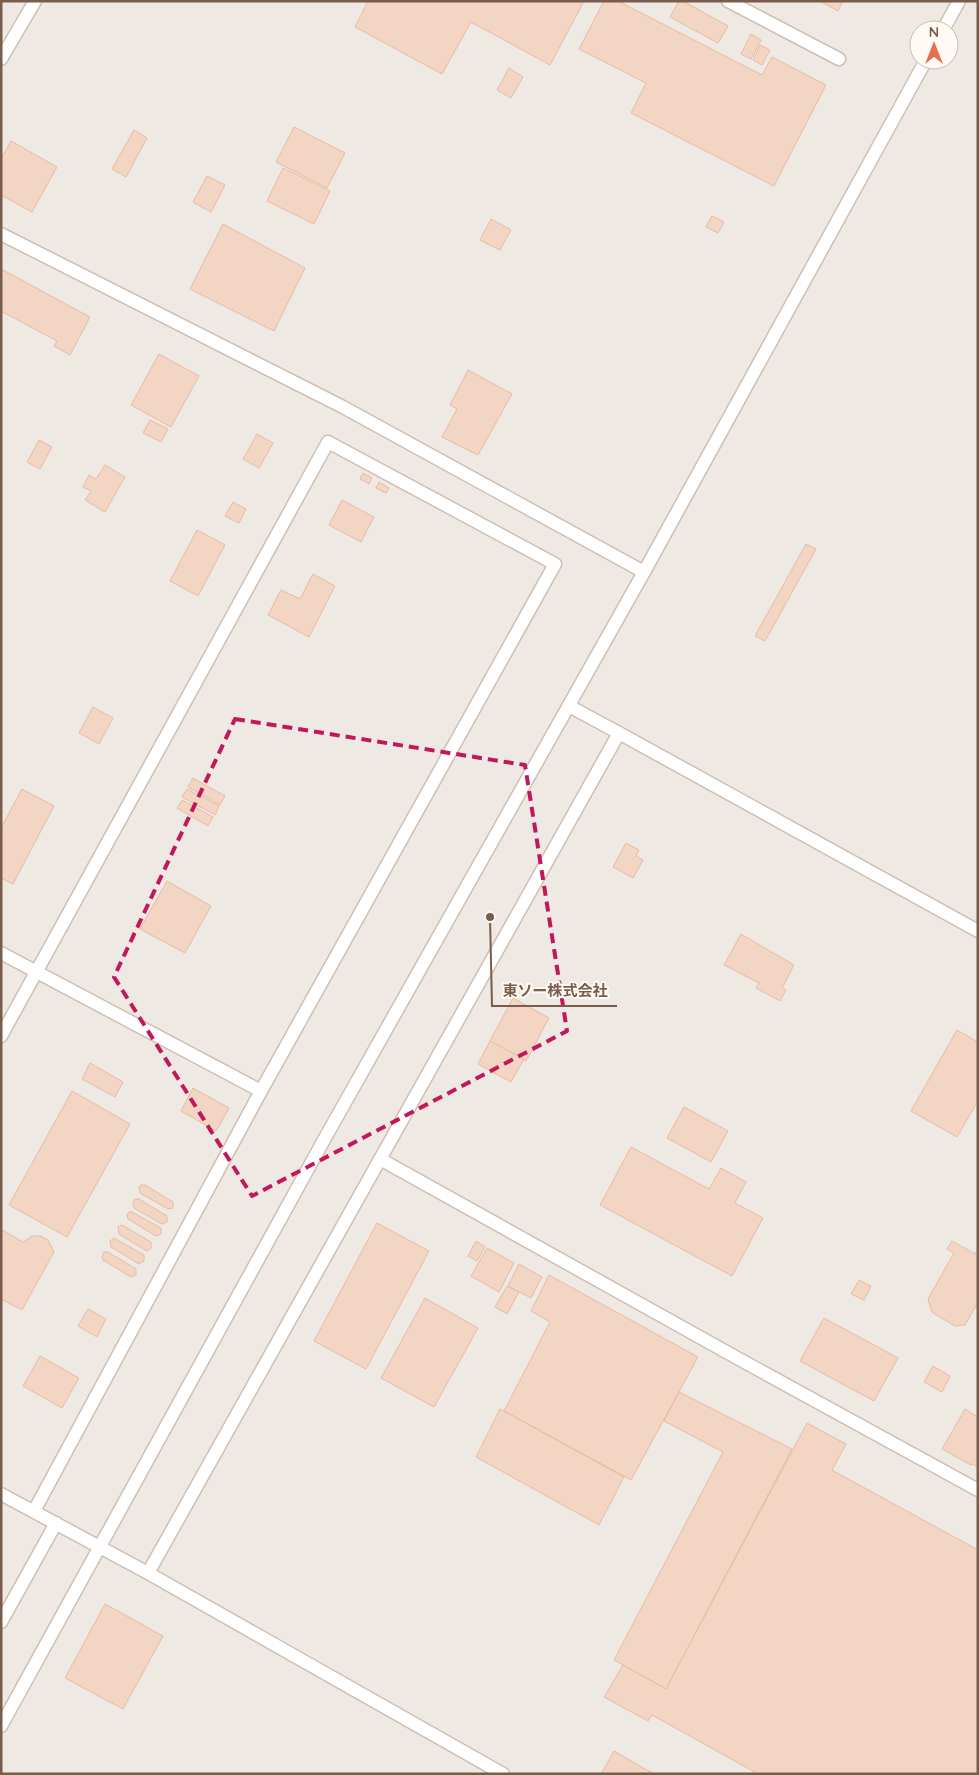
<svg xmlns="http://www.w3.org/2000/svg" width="979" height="1775" font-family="Quicksand,'Noto Sans JP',sans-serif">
<rect width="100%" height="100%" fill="#fdf6ec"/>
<path fill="#efe9e4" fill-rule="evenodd" d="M1,1h977v1773h-977zM919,30h30v30h-30z"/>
<g fill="#f3d5c3" stroke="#e6bba3">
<path d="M368,1h216l-34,64 -79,-43 -29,52 -87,-47z"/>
<path d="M604,1h14l144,74 10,-18 54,28 -52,101 -143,-73 15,-30 -67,-34z"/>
<path d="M679,1h4l45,25 -10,17 -48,-26z"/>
<path d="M820,1h23l-5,10z"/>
<path d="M751,34l10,6 -10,19 -10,-5z"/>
<path d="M760,45l10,5 -8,15 -9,-5z"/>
<path d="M509,68l14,9 -12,21 -14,-8z"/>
<path d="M294,127l51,26 -18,35 -51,-26z"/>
<path d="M134,130l13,8 -21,39 -14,-8z"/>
<path d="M11,141l46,26 -25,45 -31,-17v-36z"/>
<path d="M283,168l47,23 -16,33 -47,-23z"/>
<path d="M207,176l18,9 -14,27 -18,-10z"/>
<path d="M712,216l12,6 -6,11 -12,-6z"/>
<path d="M491,219l20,11 -11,20 -20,-10z"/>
<path d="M223,224l82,44 -31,63 -84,-42z"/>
<path d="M1,269l89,48 -20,38 -16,-9 3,-5 -56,-30z"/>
<path d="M159,354l40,22 -28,51 -40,-22z"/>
<path d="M468,370l44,24 -34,61 -36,-18 15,-28 -7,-4z"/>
<path d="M150,420l18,9 -7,13 -18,-9z"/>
<path d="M257,434l16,9 -14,25 -16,-9z"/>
<path d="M39,440l13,7 -12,22 -13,-7z"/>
<path d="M105,465l20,12 -20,35 -20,-12 6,-9 -8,-4 6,-12 7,4z"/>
<path d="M363,473l9,5 -3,6 -9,-5z"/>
<path d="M379,482l10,6 -3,5 -10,-5z"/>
<path d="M342,500l32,17 -13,25 -32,-17z"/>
<path d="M233,502l13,7 -7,14 -14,-7z"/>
<path d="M197,530l28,15 -27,51 -28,-15z"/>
<path d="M806,544l10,5 -51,92 -10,-5z"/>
<path d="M313,574l22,12 -26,51 -41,-22 13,-25 19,9z"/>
<path d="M93,707l20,11 -14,26 -20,-11z"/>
<path d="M193,778l32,18 -5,9 -32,-18z"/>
<path d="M22,789l32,17 -41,78 -12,-6v-50z"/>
<path d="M187,789l32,17 -4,9 -33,-18z"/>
<path d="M182,800l31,17 -5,9 -31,-18z"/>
<path d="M626,843l13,7 -3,6 7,4 -10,18 -20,-11z"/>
<path d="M167,881l44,25 -26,47 -45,-24z"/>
<path d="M741,934l53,31 -12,23 4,2 -6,11 -24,-13 3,-5 -35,-18z"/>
<path d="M513,998l36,20 -23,43 -36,-20z"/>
<path d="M957,1030l21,12v59l-21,36 -46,-26z"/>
<path d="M490,1041l34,18 -13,23 -33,-18z"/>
<path d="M90,1063l33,19 -8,15 -33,-18z"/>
<path d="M193,1088l36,20 -13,23 -35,-20z"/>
<path d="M72,1091l58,33 -63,113 -58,-32z"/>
<path d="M684,1107l44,24 -17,31 -44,-24z"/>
<path d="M631,1147l78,42 12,-21 25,14 -11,21 28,15 -31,58 -132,-71z"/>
<path d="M141,1185h4l28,17v6l-5,1 -28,-16 -1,-6z"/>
<path d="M135,1199h4l28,17v6l-5,2 -28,-16 -1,-6z"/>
<path d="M129,1212h3l29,16v6l-5,2 -28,-17 -1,-5z"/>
<path d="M377,1223l52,28 -63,118 -52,-28z"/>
<path d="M122,1225l29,17v6l-4,3 -28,-17 -1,-7z"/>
<path d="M1,1229l22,13 9,-6h8l8,4 6,12 -32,58 -21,-11z"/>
<path d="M114,1238l30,17v6l-5,3 -28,-17 -1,-6z"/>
<path d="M476,1241l9,6 -8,14 -9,-5z"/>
<path d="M952,1241l23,13 1,-2 2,1v49l-13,23 -10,1 -23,-14 -4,-13 26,-46 -7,-4z"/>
<path d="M487,1248l27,15 -15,29 -28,-16z"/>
<path d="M104,1252h4l28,17v6l-5,2 -28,-17 -1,-3z"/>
<path d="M519,1264l23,13 -11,21 -23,-12z"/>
<path d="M549,1275l149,82 -67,123 -127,-69 46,-89 -19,-11z"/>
<path d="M859,1280l12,6 -7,14 -13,-6z"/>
<path d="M507,1286l12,6 -12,22 -12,-7z"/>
<path d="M425,1298l53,30 -44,79 -53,-29z"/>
<path d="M88,1309l18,10 -9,18 -19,-11z"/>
<path d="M824,1318l74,40 -24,43 -74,-40z"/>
<path d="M40,1356l39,22 -17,30 -39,-22z"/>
<path d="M933,1366l17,10 -8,16 -18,-10z"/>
<path d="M679,1392l113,57 -126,240 -52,-29 109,-208 -59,-31z"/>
<path d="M500,1409l124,68 -25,48 -123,-68z"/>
<path d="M965,1409l13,8v50l-6,-3 -1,1 -29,-16z"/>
<path d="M807,1423l39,21 -14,26 146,80v224h-220l-106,-59 -4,6 -44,-24 19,-32 43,24z"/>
<path d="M105,1604l58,32 -40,73 -58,-31z"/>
<path d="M614,1751l40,23h-53z"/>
</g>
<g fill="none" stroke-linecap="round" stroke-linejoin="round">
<defs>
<g id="lane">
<path d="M728,1l111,58"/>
<path d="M943,30l16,-29"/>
<path d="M1,59l34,-58"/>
<path d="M1,234l342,173 301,165"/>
<path d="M569,706l50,27"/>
<path d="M1,953l260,138"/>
<path d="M1,1036l327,-594 227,122 -294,527 -227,420"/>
<path d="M380,1159l359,200 239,131"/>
<path d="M1,1494l147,79 355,201"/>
<path d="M148,1573l471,-840 359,198"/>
<path d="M1,1622l55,-99"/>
<path d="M1,1726l324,-588 319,-566 282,-512"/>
</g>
</defs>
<use href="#lane" stroke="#d1beb0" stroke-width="15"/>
<use href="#lane" stroke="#fff" stroke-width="12"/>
</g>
<path fill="none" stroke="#c2185b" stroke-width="4" stroke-dasharray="10 6" stroke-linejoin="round" d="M235,719l290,46 42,266 -315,165 -138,-219z"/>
<path fill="none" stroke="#7a5c4d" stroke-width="2" d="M490 917L492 1006H617"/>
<circle fill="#7a5c4d" stroke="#fffaf3" stroke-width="2" cx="490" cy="917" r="5"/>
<g font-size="15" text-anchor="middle" font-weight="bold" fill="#7a5c4d" stroke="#fffaf3" stroke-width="4" stroke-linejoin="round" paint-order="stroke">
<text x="555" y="996">東ソー株式会社</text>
</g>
<rect width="979" height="1775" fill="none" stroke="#7a5c4d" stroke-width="5"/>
<g transform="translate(934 45)"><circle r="24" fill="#fffaf3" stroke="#cabbb1"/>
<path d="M0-4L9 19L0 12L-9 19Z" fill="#e76f51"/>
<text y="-8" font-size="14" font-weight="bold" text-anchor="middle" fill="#7a5c4d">N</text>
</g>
</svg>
